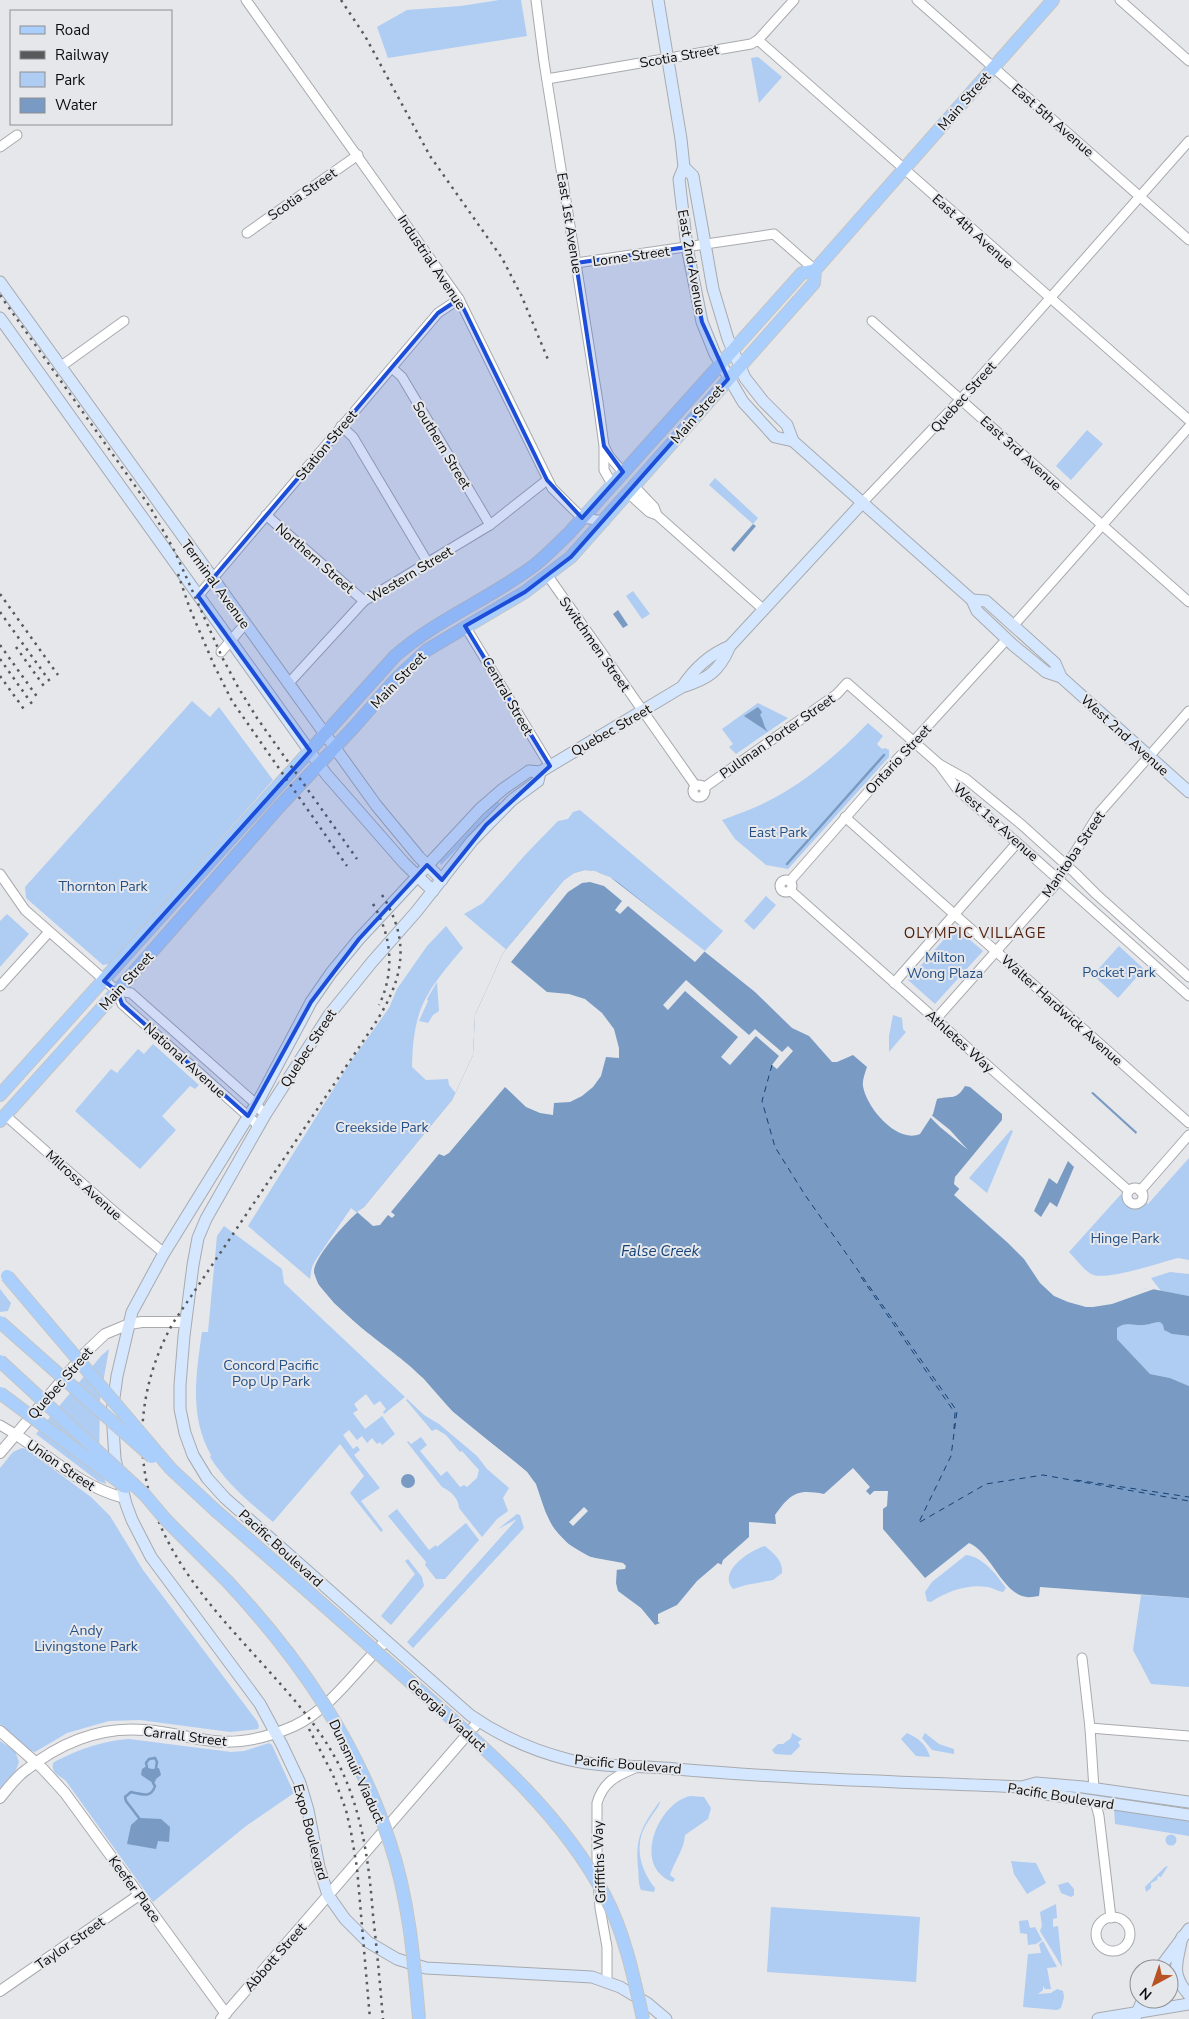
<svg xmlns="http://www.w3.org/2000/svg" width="1189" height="2019" font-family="'Nunito Sans',sans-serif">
<rect width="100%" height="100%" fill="#e5e7eb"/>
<g fill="#afccf2">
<path d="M499,0h22l6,36 -139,22 -11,-31 30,-17 54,-4z"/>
<path d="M758,57l24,20 -23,26 -8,-45z"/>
<path d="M1087,430l16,14 -32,36 -15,-14z"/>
<path d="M715,478l43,40 -5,6 -44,-39z"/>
<path d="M633,591l17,23 -8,5 -16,-23z"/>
<path d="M192,701l18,16 9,-10 54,73 -163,184 -7,1 -77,-67 -1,-11z"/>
<path d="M758,703l30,15 -52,36 -7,-7 4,-3 -11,-15z"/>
<path d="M868,723l15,13 -6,8 5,5 3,-1 4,2v7l-101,112 -22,-4 -31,-26 -13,-19c10,-4 20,-7 29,-11 46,-19 83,-51 117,-86z"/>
<path d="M497,801l4,3 -60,61 -1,-3z"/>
<path d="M580,810l143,121 -28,31 -180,-5 -51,-43 19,-11 42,-48 33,-34 10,-2 5,-7z"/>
<path d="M766,896l10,9 -22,25 -10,-9z"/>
<path d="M7,914l22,20 -29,33v-46z"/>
<path d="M446,926l17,22c-37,44 -50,60 -51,119l14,13 22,-1 1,6 13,16 -89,125 -22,-18 -36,53 -3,6 -2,12 -62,-53 101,-162 40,-56 8,-19 30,-43z"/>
<path d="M955,927l28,24 -48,53 -27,-24z"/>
<path d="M1119,946l25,23 -26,29 -25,-23z"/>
<path d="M437,982l2,29 -6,4 -5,8 -9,-2 9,-20 -1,-2z"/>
<path d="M893,1015l9,3 1,11 3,3 -17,20v-16z"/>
<path d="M153,1044l46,41 -4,4 -5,-3 -28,30 14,14 -36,39 -65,-58 36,-42 6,4 21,-24 6,5z"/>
<path d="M1011,1130l2,1 -26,62 -18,-15z"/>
<path d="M1189,1158v102l-11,-2c-17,4 -73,24 -87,16 -7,-4 -15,-15 -22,-22l54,-60c3,8 4,15 15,15l6,-7 4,4z"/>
<path d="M224,1226l58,43 2,14 121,114 -21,17 -1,-2 3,-3 -6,-8 -6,4 -8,-11 -12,10 4,6 -5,3 12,16 17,-13 13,18 -13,11 -2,-3 -3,2 -5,-6 -5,5 -5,-7 -5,4 -8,-10 -6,5 10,14 4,-3 3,4 -6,5 26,33 -19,13 22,29 -2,2 -31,-39 14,-17 -24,-32 -67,78c-24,-20 -47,-39 -63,-65l1,-2c-22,-38 -15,-81 -9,-123h6l9,-96z"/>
<path d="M1170,1272l19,2v22l-28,-5 -10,-13z"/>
<path d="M0,1289l11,14 -3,8 -8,1z"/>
<path d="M1160,1322l3,3 1,5 8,4 17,2v50l-19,-8 -20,-4 -33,-35v-11c9,-7 16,-2 27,-3 5,0 10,-3 16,-3z"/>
<path d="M109,1349l-9,51 -1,59 7,25 -8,-3 -62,-47 65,-78z"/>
<path d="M407,1399l17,16 15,9 38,32 10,13 22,19 -6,10 5,13 -11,8 -15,18 -23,-29c0,-9 -8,-17 -17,-21l-35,-45 1,-1 3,3 10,-7 6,8 -7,6 21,25 6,-5 13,16 4,-2 3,2 10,-9 2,-8 -17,-19 -2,1 -14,-17 -10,-6 -4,2 -26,-31z"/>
<path d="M22,1448l4,1 65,48 19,19 33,54 114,151 2,5 -1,3 -28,3 -90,-12 -31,1 -42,12 -32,19 -6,-2 -29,-26v-256l13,-16z"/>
<path d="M397,1509l32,41 7,-5 1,2 29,-24 13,17 -34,39h-9l-11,-14 1,-3 -38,-46z"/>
<path d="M517,1514l3,1 4,13 -111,120 -6,-6 110,-123 -19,10z"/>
<path d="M765,1546c9,8 18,14 17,27l-9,7 -27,5 -13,4c-16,-17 17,-39 32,-43z"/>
<path d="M966,1555c17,2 30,19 40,33l-3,4c-6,-1 -10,-4 -15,-5 -21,-3 -40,4 -57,15l-4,-1 -2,-9 7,-10z"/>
<path d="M408,1559l14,18 2,9 -33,39 -10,-9 34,-42 -10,-13z"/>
<path d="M1141,1595l48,3v89l-38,-3 -18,-34z"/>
<path d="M792,1733l10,6 -4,3 2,4 -9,9 -16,-1 -3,-4 6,-6h5l8,-6z"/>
<path d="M907,1733c11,5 19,11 23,24l-14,-1 -15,-17z"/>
<path d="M925,1733l14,11 15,5v5l-22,-4 -10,-12z"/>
<path d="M129,1739l102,13 13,-1 25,-8 3,2 22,48 -48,33 -93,76 -87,-121c-6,-6 -15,-7 -13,-18l3,-2c24,-12 46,-20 73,-22z"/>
<path d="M0,1741l15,10 4,11 -3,8 -16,18z"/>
<path d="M690,1796l14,1 7,11 -3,11 -23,16c-1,15 -10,25 -15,40l5,4 -2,3c-42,-15 -15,-79 17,-86z"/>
<path d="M660,1801c0,5 -8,13 -11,19 -16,22 -10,48 6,68l-1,4 -13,-2c-3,-6 -2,-15 -3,-23 -3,-31 5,-42 22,-66z"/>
<path d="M1114,1809l75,11v16l-74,-12z"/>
<circle cx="1171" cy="1840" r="5.5"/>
<path d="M1011,1861l25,2 10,20 -19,11 -13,-20z"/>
<path d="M1168,1866l-7,11 -3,-1 -1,4 -6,3v5l-5,4 -1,-5 20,-20z"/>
<path d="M1068,1882l6,7v6l-3,2 -10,-4 -3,-8z"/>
<path d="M1056,1904l1,14 -4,1v8l5,-1 4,41 -22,-36 2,-5 -2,-14z"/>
<path d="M771,1907l149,10 -4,65 -149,-10z"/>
<path d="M1028,1920l2,8 5,-1 7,13 -6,4 -8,1 -1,-11 -7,-1 -1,-12z"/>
<path d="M1043,1941l14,26 -10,1 4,21h-6l-2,-3v4l-5,4 13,-1 6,-4 6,2 1,6 -3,11 -4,2 -34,-3 5,-53 13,-1 -2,-9z"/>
</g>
<g fill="#799ac2">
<path d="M753,524l3,2 -22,26 -3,-3z"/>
<path d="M618,610l10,15 -5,3 -10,-14z"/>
<path d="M758,707l4,5 -2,3c4,6 3,10 8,17l-24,-16z"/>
<path d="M585,870c13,1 23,5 34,13l136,109 37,36 17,8 23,26h5l16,-7 14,12c-2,6 -5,14 -4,19 3,21 34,58 57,48l13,-20 4,-15c15,-4 19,2 28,-13l5,1 32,27v6l-47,57 -1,7 69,64 22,34 34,19 38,-2 30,-11 42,8v40l-17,-2 -8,-4 -1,-5 -3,-3c-6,0 -11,3 -16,3 -11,1 -18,-4 -27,3v11l33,35 20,4 19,8v212l-149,-11 -1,9c-4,0 -9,2 -12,1 -24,-2 -36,-45 -58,-54l-44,35 -42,-49v-20l4,-3 1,-15h-14l-4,4 -4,-4 4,-4 -17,-19 -29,26c-27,-5 -33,-1 -49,21l1,9 -27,-2v15l-26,23 -2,6 -43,40 -19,12 1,5 -5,2 -14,-17 -23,-17 -2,-8 1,-16c-9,-5 -17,-7 -26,-10 -20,-7 -39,-26 -46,-46 -6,-16 -8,-25 -18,-39 -24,-21 -51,-39 -74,-60 -15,-14 -26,-31 -42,-45 -22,-20 -93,-66 -97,-94 -2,-15 37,-57 50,-66l88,-107 21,-45 2,-40 28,-62 61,-73 10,-7z"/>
<path d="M1093,1092l44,40 -1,2 -45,-41z"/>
<path d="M1068,1161l6,6 -17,40 -7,-5 -9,15 -7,-6 15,-33 8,6z"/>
<circle cx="408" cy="1481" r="7"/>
<path d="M145,1767l7,2 7,-1 2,7 -5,4 -1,3 -2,1 -12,-8 1,-6z"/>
<path d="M139,1818l22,1 9,8 -1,15 -11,-1 -2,8 -29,-5 4,-19z"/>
</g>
<g fill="#e5e7eb">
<path d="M585,870l10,1 15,6 95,74 -10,11 -67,-56 -8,8 -5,-4 7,-9 -18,-15 -14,-4 -8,1 -14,9 -57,70 36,30 22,2 16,5 17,14 12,16 5,19v10l-13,-1 -5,19 -8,11 -11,9 -12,6 -16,1 -1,12 -13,-2 -14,-6 -21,-20 -56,66 -5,3 -5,-2 -48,58 4,3 -3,3 -4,-3 -8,10 -7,1 -16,-14 7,-5 88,-107 21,-45 2,-40 28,-62 61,-73 10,-7z"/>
<path d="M686,980l63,55 6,-6 27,23 6,-6 5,5 -16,18 -5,-4 7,-9 -23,-20 -26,29 -9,-8 17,-20 -53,-46 -17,19 -5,-5z"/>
<path d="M930,1114l20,16 18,20 -28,-23 -11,-11z"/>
<path d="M960,1188l65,58 22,34 20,13 13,5 14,2 23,-3 33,-10 7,1 -45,16 -19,3h-7l-18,-5 -14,-6 -14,-13 -16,-24 -16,-16 -54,-48z"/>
<path d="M313,1270l5,14 16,19 37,34 52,41 29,33 75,61 9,12 9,27 8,17 15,16 22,13 33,6 3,3 -1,3 -10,1 -2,-4 -24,-7 -22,-13 -16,-17 -9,-17 -8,-27 -9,-12 -75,-60 -29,-34 -13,-11 -53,-42 -35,-34 -7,-13 -2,-8z"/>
<path d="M584,1507l4,4 -15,15 -4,-4z"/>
<path d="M718,1563l6,3 -6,9 -38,33 -16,8 -2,3 1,5 -5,-2v-8l19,-9 20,-24z"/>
</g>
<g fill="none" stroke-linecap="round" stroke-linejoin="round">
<g stroke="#799ac2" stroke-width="2.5">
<path d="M787,864l97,-109"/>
<path d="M155,1758l2,4 -1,6"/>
<path d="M147,1767l-1,-4 3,-4 6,-1"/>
<path d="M139,1818l-13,-17 -1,-4 6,-5c10,2 20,7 24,-6l-2,-3"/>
</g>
<g stroke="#154175" stroke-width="1" stroke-dasharray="6 5" stroke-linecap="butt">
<path d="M772,1065l-10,36 13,46 30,48 152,216 -6,45 -32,66"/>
<path d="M861,1277l94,136 -1,16"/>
<path d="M1076,1480l113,17"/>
<path d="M920,1522l66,-38 57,-9 146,26"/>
</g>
<defs>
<g id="minor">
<path d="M246,0l213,299 93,189 30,30 23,3"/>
<path d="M536,0l8,62 54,340 6,44v24l8,14"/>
<path d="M917,0l272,240"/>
<path d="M1120,0l69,61"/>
<path d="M758,40l431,380"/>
<path d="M547,79l204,-35 7,-4 36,-40"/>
<path d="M0,147l17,-12"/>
<path d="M247,233l111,-78"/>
<path d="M576,263l198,-29 41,36"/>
<path d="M872,321l317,281"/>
<path d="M60,367l64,-46"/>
<path d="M392,368l10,9 88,148"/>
<path d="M341,426l12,11 75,126"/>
<path d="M605,448l4,8 14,16"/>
<path d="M634,486l20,21 3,8"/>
<path d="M628,493l21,19 8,3 107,95"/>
<path d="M863,502l98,-103 228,-258"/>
<path d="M266,515l98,86"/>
<path d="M548,576l147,209"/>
<path d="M198,596l240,-283 21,-14"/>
<path d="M465,626l85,140"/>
<path d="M1013,626l176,-199"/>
<path d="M221,652l24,-28"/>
<path d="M288,684l76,-83 126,-76 57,-45"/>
<path d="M939,764l27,15 56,46 53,48 21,21 93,83"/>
<circle cx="699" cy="791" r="6"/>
<path d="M705,787l132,-93 10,-11 92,81 19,26 231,206"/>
<path d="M845,817l344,306"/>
<path d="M0,874l25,36 92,81 14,2 125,111 9,11"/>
<circle cx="786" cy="886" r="6"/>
<path d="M790,881l92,-105 125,-137"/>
<path d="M791,891l338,300"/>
<path d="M894,983l123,-140"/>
<path d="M0,986l49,-54"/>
<path d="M117,991l5,13 137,122"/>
<path d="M936,1019l118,-133 46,-74 89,-101"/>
<path d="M5,1115l111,98 48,40"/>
<circle cx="1135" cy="1196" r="8"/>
<path d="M1140,1191l49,-56"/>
<path d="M0,1425l15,9"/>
<path d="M1082,1658l8,70 4,61"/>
<path d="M1090,1728l99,8"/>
<path d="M1095,1801l4,15 12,102"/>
<circle cx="1113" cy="1934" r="17"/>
<path d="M607,1981v-34l-7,-39 -3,-41v-64c6,-21 19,-27 38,-35"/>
</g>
<g id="tertiary">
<path d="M15,1434c37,24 65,52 109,64"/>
<path d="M0,1453l86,-101 19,-18 24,-10 13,-2h44"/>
<path d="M0,1731l42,37 23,25 161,221"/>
<path d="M0,1798c8,-10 16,-21 26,-28 34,-27 75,-44 119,-40 23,2 45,8 68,11 27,3 56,-4 81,-15 38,-18 62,-57 92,-85"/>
<path d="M0,1991l139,-96"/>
<path d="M221,2019l258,-298"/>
</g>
<g id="secondary">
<path d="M658,0l23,139 3,28 -5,12 8,68 15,75 13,32 28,48 32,35 18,4 179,159 5,11 36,34 33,27 15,5"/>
<path d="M684,167l9,9 20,113 15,50 17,39 18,23 24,24 6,16"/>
<path d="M0,282l376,523 43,52 23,23"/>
<path d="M0,318l326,456 78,89 29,28"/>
<path d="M972,600l14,1 69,62 6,14 128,115"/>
<path d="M682,687c12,-18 28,-33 48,-41"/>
<path d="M540,772l-2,9 -26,19 -40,41 -56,71 -44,50 -43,53 -64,100 -59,104 -8,19 -5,27 -9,71 -4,49v24l5,24 8,22 14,23 18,20 245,217c30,21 64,36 100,45 34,8 71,5 106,9 114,10 230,13 345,18l25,7 143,21"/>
<path d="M1022,1787l14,-4 47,4 106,15"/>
<path d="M1182,1937c-5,27 -12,36 7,58"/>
<path d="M1159,1969l30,-40"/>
<path d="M1135,2018l8,-19"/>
<path d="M666,2019l-19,-16 -27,-16 -28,-10 -166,-9 -29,-9 -29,-17 -23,-23 -17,-24 -9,-28 -11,-57 -8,-27 -18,-38 -22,-41 -109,-147 -19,-37 -6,-16 -11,-45 -3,-47 5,-36 15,-64 32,-59 97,-157 50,-94 20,-29 28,-34 121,-130 23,-20 26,-18 11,1 142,-85c26,-8 37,-15 48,-41l133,-144"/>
<path d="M1098,2019l91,-15"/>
</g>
<g id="primary">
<path d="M0,1095l395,-439c42,-37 97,-58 141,-92 12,-10 23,-21 34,-32l232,-259 13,-3"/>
<path d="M0,1121l127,-141 151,-172 76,-81 43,-49 30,-28 98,-58 46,-35 243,-274 1,-13 238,-270"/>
<path d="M171,1469l44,41"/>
<path d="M166,1520l61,61"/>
</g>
</defs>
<use href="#minor" stroke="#a8aaae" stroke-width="11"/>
<use href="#tertiary" stroke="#a8aaae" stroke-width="12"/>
<use href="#secondary" stroke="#a8aaae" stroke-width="13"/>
<use href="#primary" stroke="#c4c5c5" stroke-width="14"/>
<use href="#minor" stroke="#fff" stroke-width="9"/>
<use href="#tertiary" stroke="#fff" stroke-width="10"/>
<use href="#secondary" stroke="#d4e7fe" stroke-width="11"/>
<use href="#primary" stroke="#aacffd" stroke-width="12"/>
<g stroke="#58595b" stroke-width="2.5" stroke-dasharray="2.5 5" stroke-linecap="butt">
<path d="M341,0l24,36 65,120 72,102 20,39 27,65"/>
<path d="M0,295l150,212 25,45 47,105 16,30 19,31 100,141"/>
<path d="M178,574l12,35 24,56 18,36 115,165"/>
<path d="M0,594l58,81"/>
<path d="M0,612l51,71"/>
<path d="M0,645l38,53"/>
<path d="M16,647l30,42"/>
<path d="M0,659l32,45"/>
<path d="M0,676l26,36"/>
<path d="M382,895c31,49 20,88 -10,133l-199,295c-23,41 -34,87 -30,134 8,97 80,161 140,230 22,25 43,51 58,82 22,47 28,95 32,146 4,35 7,69 10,104"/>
<path d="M373,904c19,32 22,68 6,101"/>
<path d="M309,1729l24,46 13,35 5,22 6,36 13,151"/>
</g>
<defs>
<g id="primary-bridge">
<path d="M7,1276l164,193"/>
<path d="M0,1322l152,135"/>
<path d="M0,1361l144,133 22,26"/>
<path d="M0,1393l126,94"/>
<path d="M215,1510c65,56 129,113 193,170 73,65 151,129 197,216 20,38 29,82 38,123"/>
<path d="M227,1581c72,77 130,161 163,262 19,56 24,117 29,176"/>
</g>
</defs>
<use href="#primary-bridge" stroke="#c4c5c5" stroke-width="14" stroke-linecap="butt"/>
<use href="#primary-bridge" stroke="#aacffd" stroke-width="12"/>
</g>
<path fill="#1d4ed8" fill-opacity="0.2" stroke="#1d4ed8" stroke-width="4" stroke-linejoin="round" d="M687,247l15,75 26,57 -157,178 -46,35 -60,34 85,140 -64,59 -44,55 -15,-15 -68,74 -48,63 -63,114 -126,-112 -5,-13 -13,-10 206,-230 -112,-155 240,-283 21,-14 88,181 35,38 41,-46 -19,-26 -28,-183z"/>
<g text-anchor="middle" stroke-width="4" stroke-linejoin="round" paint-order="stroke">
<g font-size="14" fill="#0b0c0d" stroke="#e5e7eb">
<text transform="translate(679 56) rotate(-10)" y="5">Scotia Street</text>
<text transform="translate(964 101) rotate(-49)" y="5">Main Street</text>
<text transform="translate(1053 120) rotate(41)" y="5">East 5th Avenue</text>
<text transform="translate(302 194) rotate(-35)" y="5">Scotia Street</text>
<text transform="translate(570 223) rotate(81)" y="5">East 1st Avenue</text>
<text transform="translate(973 231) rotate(42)" y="5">East 4th Avenue</text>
<text transform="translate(631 256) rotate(-8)" y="5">Lorne Street</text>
<text transform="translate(432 262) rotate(56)" y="5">Industrial Avenue</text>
<text transform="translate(692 262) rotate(80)" y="5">East 2nd Avenue</text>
<text transform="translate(963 397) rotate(-48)" y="5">Quebec Street</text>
<text transform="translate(697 414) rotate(-49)" y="5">Main Street</text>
<text transform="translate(326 445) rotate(-50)" y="5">Station Street</text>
<text transform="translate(442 445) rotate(59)" y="5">Southern Street</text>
<text transform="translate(1021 453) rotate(42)" y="5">East 3rd Avenue</text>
<text transform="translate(315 558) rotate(41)" y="5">Northern Street</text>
<text transform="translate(410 574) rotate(-31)" y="5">Western Street</text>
<text transform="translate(216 584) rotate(54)" y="5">Terminal Avenue</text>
<text transform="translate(595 644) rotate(55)" y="5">Switchmen Street</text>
<text transform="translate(398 680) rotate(-46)" y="5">Main Street</text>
<text transform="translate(508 696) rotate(60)" y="5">Central Street</text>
<text transform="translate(611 730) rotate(-30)" y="5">Quebec Street</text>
<text transform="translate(1125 735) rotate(42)" y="5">West 2nd Avenue</text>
<text transform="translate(777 736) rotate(-35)" y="5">Pullman Porter Street</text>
<text transform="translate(898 759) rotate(-47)" y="5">Ontario Street</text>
<text transform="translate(996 822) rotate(42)" y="5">West 1st Avenue</text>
<text transform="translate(1073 854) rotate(-56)" y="5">Manitoba Street</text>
<text transform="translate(126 981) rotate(-48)" y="5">Main Street</text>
<text transform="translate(1062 1010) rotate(42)" y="5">Walter Hardwick Avenue</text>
<text transform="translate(960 1041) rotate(42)" y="5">Athletes Way</text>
<text transform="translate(308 1048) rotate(-57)" y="5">Quebec Street</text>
<text transform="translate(185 1060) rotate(42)" y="5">National Avenue</text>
<text transform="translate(84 1185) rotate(42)" y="5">Milross Avenue</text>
<text transform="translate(60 1383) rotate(-49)" y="5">Quebec Street</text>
<text transform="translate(61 1465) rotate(34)" y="5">Union Street</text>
<text transform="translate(281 1548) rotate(42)" y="5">Pacific Boulevard</text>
<text transform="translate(447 1715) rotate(42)" y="5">Georgia Viaduct</text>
<text transform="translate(185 1736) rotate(7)" y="5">Carrall Street</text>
<text transform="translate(628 1764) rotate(5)" y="5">Pacific Boulevard</text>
<text transform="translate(357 1771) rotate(65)" y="5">Dunsmuir Viaduct</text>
<text transform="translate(1061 1796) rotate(9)" y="5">Pacific Boulevard</text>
<text transform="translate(311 1832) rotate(75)" y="5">Expo Boulevard</text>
<text transform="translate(599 1862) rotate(-92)" y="5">Griffiths Way</text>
<text transform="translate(135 1889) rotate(54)" y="5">Keefer Place</text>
<text transform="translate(70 1943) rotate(-35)" y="5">Taylor Street</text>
<text transform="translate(275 1957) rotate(-49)" y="5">Abbott Street</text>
</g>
<g font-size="14" fill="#245085" stroke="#e5e7eb">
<text x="778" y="837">East Park</text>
<text x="103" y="891">Thornton Park</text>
<text x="945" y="962">Milton<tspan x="945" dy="16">Wong Plaza</tspan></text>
<text x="1119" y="977">Pocket Park</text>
<text x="382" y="1132">Creekside Park</text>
<text x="1125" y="1243">Hinge Park</text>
<text x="271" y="1370">Concord Pacific<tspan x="271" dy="16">Pop Up Park</tspan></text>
<text x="86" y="1635">Andy<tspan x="86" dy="16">Livingstone Park</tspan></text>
</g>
<g font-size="15" letter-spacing="1" fill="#4f1e08" stroke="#e5e7eb">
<text x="975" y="938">OLYMPIC VILLAGE</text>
</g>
<g font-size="15" font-style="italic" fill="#154175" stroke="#e5e7eb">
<text x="660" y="1256">False Creek</text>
</g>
</g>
<rect x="10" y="10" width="162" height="115" fill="#e5e7eb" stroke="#8e8f92"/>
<rect x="20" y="26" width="25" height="8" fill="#aacffd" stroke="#8e8f92"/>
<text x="55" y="35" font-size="15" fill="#0b0c0d">Road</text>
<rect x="20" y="51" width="25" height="8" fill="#58595b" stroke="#8e8f92"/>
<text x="55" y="60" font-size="15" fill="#0b0c0d">Railway</text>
<rect x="20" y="72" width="25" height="15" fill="#afccf2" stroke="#8e8f92"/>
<text x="55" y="85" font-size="15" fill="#0b0c0d">Park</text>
<rect x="20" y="98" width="25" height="15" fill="#799ac2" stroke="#8e8f92"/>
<text x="55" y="110" font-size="15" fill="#0b0c0d">Water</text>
<g transform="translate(1154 1984) rotate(220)"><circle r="24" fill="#e5e7eb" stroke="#8e8f92"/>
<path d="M0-4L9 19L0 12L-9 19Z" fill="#b85224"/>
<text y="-8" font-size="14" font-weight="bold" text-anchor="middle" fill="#0b0c0d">N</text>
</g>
</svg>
